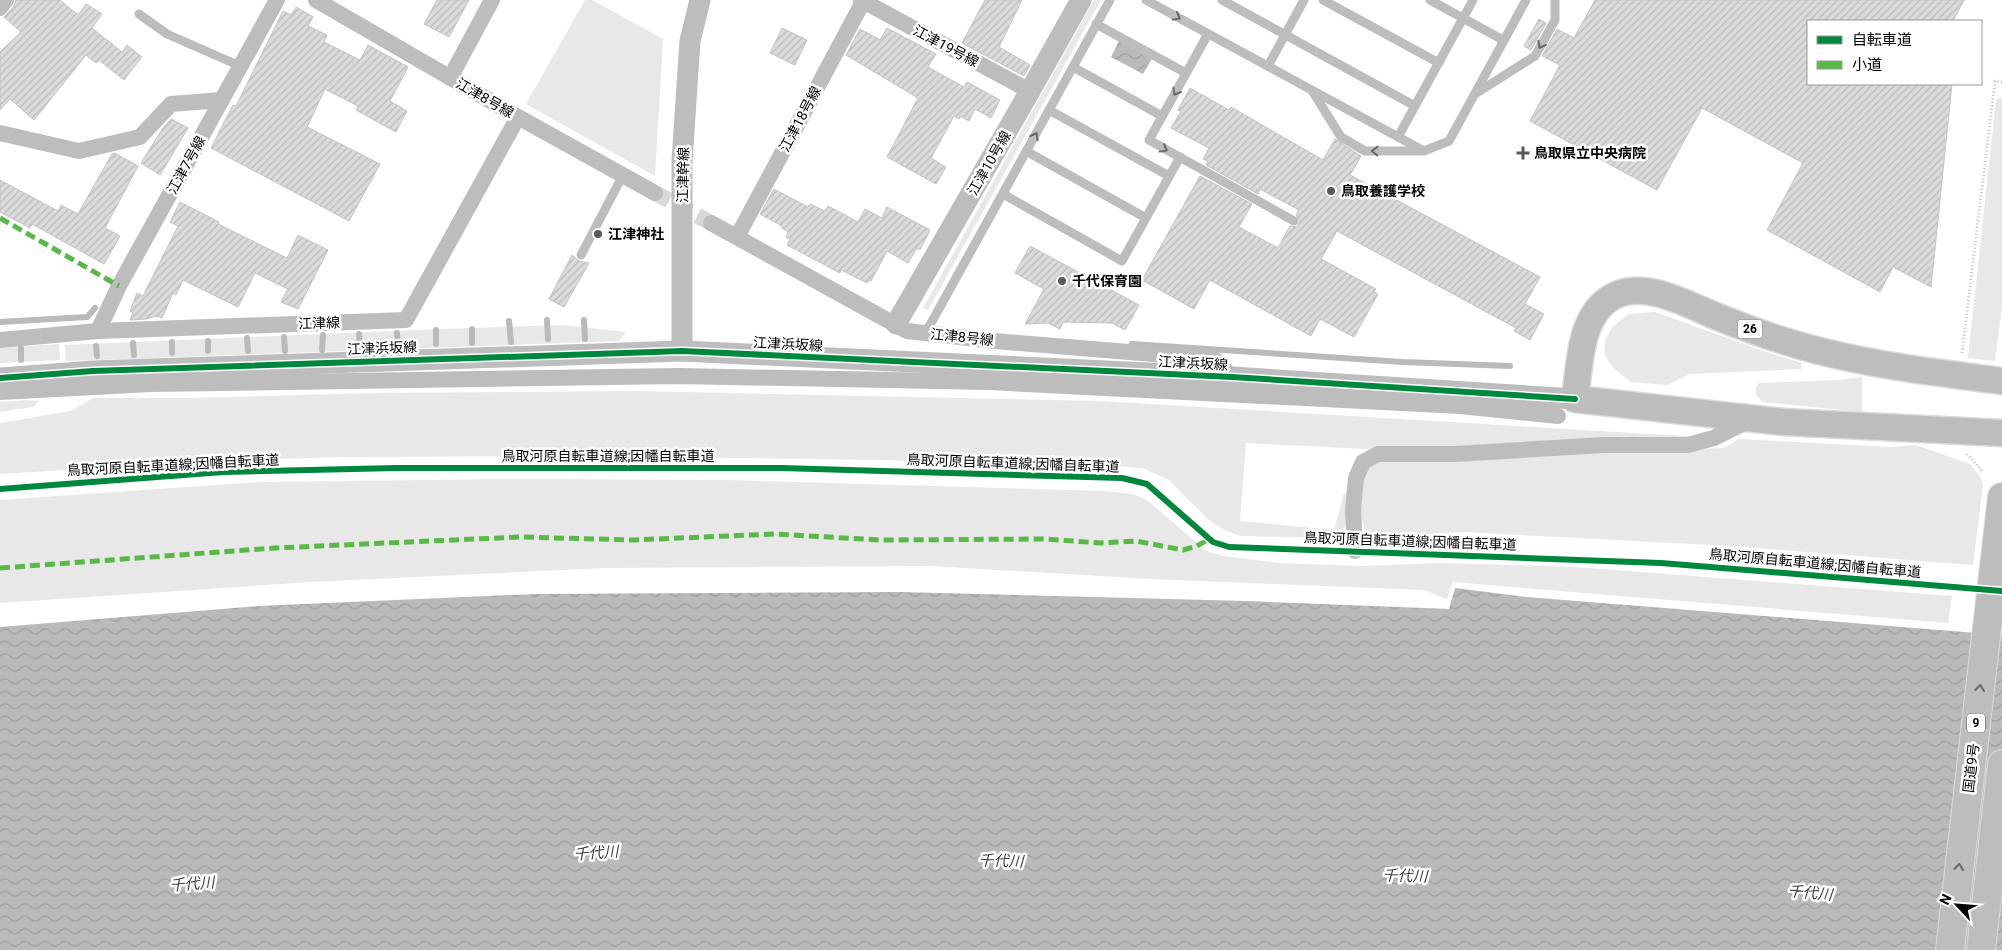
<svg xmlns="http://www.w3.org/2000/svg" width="2002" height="950" font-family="Roboto,'Noto Sans JP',sans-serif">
<defs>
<pattern id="water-waves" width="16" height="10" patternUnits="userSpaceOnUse" patternTransform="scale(1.25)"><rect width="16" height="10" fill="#bababa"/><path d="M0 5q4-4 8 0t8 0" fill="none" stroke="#9e9e9e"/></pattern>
<pattern id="building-hatch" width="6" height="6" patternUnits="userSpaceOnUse" patternTransform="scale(1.25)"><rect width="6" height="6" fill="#dbdbdb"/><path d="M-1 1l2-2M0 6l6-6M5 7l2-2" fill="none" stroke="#bababa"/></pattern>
</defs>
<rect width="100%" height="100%" fill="#fff"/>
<g fill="#e8e8e8">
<path d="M585,0h7l71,39 -8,137 -129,-72z"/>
<path d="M1094,0h7l-173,310 -5,-2z"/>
<path d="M2002,97v211l-7,53 -27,-3 28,-258z"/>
<path d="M1655,312l111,40 36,11 -1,6 -111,5 -23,11 -36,-3 -17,-13 -9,-13v-16l8,-14 16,-12z"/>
<path d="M564,325l62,7 -7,9 -553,20 -1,-16 349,-15z"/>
<path d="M59,344l1,16 -60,3v-15z"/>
<path d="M1862,377v35l-99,-10 -7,-7v-8l3,-4 79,-3z"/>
<path d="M635,391l466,10 599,36 -185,9 -150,3 -119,-6 -6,78 94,9 10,-37h5l-2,26 -6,19 -101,-2 -14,-5 -15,-9 -42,-42 -26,-12 -67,-5c-236,-3 -472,-9 -709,-6 -122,1 -245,9 -367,17v-51l71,-12 22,-13h95l183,-5z"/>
<path d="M27,400l12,1 -6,6 -33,5v-10z"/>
<path d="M1738,439l154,8 24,-2 48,17 6,2 11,14 2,7 -10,80 -242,-19 -267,-14 -84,5 -14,-6 -7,-18 2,-37 15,-16 349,-12z"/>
<path d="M513,479l214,1 376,11 30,3 14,6 59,51 17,5 55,7 84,3 78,-3 136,4 376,29 -4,27 -495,-41 -6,17 -23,-9 -273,-11 -221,-13 -325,2 -295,14 -310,21v-103l260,-18z"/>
</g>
<g fill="url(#water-waves)">
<path d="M1120,39l33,18 -10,17 -32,-17z"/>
<path d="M1455,588l72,9 475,38v315h-2002v-323l258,-21 278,-12 364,-2 347,9 202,8z"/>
</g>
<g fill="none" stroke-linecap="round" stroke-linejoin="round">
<g stroke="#bababa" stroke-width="6">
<path d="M547,320l1,19"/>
<path d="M584,320l1,19"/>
<path d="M509,321l2,21"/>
<path d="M0,322l87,-5 8,-9"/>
<path d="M472,329v14"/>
<path d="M436,330v14"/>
<path d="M397,333l1,12"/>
<path d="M359,334l1,13"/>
<path d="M284,337l1,14"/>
<path d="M247,338l1,13"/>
<path d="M172,342v11"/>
<path d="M133,343l1,12"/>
<path d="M1132,344l271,18 107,4"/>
<path d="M96,346l1,10"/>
<path d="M21,348v12"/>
<path d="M322,350l1,-15"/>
<path d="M208,351v-10"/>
</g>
</g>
<g fill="url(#building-hatch)" stroke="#c3c3c3">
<path d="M16,0h44l18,15 8,-11 16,10 -10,14 30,24 5,-7 15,12 -18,23 -25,-20 -3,3 -10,-8 -52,65 -24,-21 -10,11v-58l21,-20 -17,-15 10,-11z"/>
<path d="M437,0h32l-20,37 -25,-13z"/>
<path d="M985,0h37l-23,47 31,18 -6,11 -62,-33z"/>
<path d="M1595,0h369l-11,21h-145v63h144l-21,203 -38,-20 -13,25 -113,-62 36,-67 -101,-55 -45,82 -127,-69 30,-56 -18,-9 15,-27 17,9z"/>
<path d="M296,7l17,10 -5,9 19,9 -3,7 36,18 8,-15 40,22 -18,34 17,10 -11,21 -40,-22 2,-4 -33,-17 -18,38 73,37 -31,57 -138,-73 22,-43 3,1 47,-95 8,4z"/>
<path d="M1539,19l7,4 -15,27 -7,-4z"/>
<path d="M782,28l25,12 -12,25 -25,-12z"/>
<path d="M887,28l49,26 -8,13 36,20 3,-5 33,18 -9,18 -16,-9 -6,12 -9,-5 -1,3 -5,-3 -23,42 15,9 -10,17 -49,-27 31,-59 -72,-43 14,-26 20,11z"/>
<path d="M1190,88l39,22 2,-3 92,53 12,-21 26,17 -11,19 190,102 -15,27 19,10 -14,26 -16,-9 2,-3 -179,-97 -16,28 55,30 -2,3 4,2 -24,43 -34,-18 -9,17 -101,-56 -16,29 -52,-29 58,-104 52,28 -13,23 39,21 12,-22 7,1 3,-6 -4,-6 3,-5 -39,-21 -2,5 -52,-29 2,-4 -5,-2 6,-11 -38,-20 10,-17 -3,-1z"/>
<path d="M171,119l17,9 -28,47 -19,-12 22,-35z"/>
<path d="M115,153l23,13 -33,62 15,8 -16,28 -72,-40 -2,4 -30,-16v-32l58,31 3,-6 17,9 34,-60z"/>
<path d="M774,189l34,18 2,-3 15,7 3,-5 30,16 7,-13 17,9 5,-11 43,23 -10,20 -3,-2 -9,15 -21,-12 -16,30 -2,-1 -2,3 -26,-13 -1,3 -53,-28 3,-6 -4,-2 2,-5 -6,-4v-2l-22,-12z"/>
<path d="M180,202l39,20 -1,2 69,34 11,-23 30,15 -30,59 -17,-7 7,-13 -33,-16 -17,34 -55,-27 -7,15 -3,-2 -11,25 -5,-2 -11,3 -16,1 3,-8 -3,-1 7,-18 6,3 35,-70 -8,-4z"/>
<path d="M1030,246l109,59 -14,25 -13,-7 -49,-1 -3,7 -12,-6 -23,1 19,-35 -29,-16z"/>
<path d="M572,255l7,6 10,2 -25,44 -15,-8z"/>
</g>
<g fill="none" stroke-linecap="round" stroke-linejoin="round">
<path stroke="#d9d9d9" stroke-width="16" stroke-dasharray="16 8" stroke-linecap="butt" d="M655,193l56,30"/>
<defs>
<path id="primary" d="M2002,381c-54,-7 -108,-13 -161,-25 -42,-9 -84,-23 -123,-39 -30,-12 -70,-36 -102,-22 -37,17 -36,69 -41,104l209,23 218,11"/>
<g id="trunk">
<path d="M1950,950l52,-453"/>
<path d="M1981,950l21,-186"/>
</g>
</defs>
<use href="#primary" stroke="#dbdbdb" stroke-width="29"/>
<use href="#trunk" stroke="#dbdbdb" stroke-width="30"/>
<g stroke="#c2c2c2" stroke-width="3" stroke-dasharray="1 2.5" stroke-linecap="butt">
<path d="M1962,353l33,-272 7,1"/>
<path d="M1967,454l16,18"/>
</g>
<g stroke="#bdbdbd" stroke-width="9">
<path d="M1146,0l278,151 25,-10 77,-141"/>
<path d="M1222,0l193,106"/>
<path d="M1323,0l116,63"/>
<path d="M1430,0l73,40"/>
<path d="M139,14l28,20 73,32"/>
<path d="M1096,24l90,49"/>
<path d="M1208,34l-59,106 145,81"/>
<path d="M1268,66l36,-66"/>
<path d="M1073,67l89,49"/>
<path d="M1313,92l28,45 24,14h56"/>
<path d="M1475,94l60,-38 20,-36v-20"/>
<path d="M1049,110l120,66"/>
<path d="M1398,137l75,-137"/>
<path d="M1026,151l120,67"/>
<path d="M1003,194l119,67 58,-104"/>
<path d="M581,255l42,-80"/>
<path d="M925,334l185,-334"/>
</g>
<g stroke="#bdbdbd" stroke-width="16">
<path d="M316,0l202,117 137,76"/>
<path d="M861,0l169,91"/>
<path d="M0,8l6,-8"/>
<path d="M450,78l42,-78"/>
<path d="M0,133l79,18 61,-14 31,-33 51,-4"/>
<path d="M711,223l196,108 87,10 220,18 18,18"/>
<path d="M737,237l127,-237"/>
<path d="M98,331l21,-45 158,-286"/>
<path d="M0,340l98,-9 308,-11 112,-203"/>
<path d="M0,392l150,-8 529,-8 310,6 471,24 98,10"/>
<path d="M1355,551l-2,-41 3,-32 7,-16 15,-8h77l148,-9h85l26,-7 38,-19"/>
</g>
<g stroke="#bdbdbd" stroke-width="21">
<path d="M896,324l134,-233 51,-91"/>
<path d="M682,351v-190l8,-120 10,-41"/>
<path d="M0,378l93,-7 589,-20 550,26 343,22"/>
</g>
<use href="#primary" stroke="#bdbdbd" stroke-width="26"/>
<use href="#trunk" stroke="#bdbdbd" stroke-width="28"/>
<g stroke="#58b947" stroke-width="5" stroke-dasharray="10 5" stroke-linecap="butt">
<path d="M0,218l119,68"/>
<path d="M0,568l275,-20 245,-11 113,3 142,-6 105,6 164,-1 57,4 35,-2 47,9 14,-4 12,-7"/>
</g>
<defs>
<g id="cycleway">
<path d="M0,378l93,-7 589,-20 550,26 343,22"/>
<path d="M0,489l223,-17 174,-4h384l341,10 25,6 66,58 16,5 432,16 341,28"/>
</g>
</defs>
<use href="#cycleway" stroke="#fff" stroke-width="9"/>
<use href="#cycleway" stroke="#00873e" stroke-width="6"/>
</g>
<defs><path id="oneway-chevron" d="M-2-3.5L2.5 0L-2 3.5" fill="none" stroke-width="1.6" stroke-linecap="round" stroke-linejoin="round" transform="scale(1.25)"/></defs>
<g stroke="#686868">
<use href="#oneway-chevron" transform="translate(1177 17) rotate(29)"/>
<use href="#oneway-chevron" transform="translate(1541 45) rotate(119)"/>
<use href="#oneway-chevron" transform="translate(1176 92) rotate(119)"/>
<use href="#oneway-chevron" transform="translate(1035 136) rotate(-61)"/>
<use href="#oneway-chevron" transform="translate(1164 149) rotate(29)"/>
<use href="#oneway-chevron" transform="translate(1375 151) rotate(-179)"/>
<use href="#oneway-chevron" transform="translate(1980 688) rotate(-83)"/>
<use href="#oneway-chevron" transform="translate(1959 867) rotate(-83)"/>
</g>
<g fill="#595959" stroke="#fff" stroke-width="2">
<path d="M1520.5 145.5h5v5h5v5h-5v5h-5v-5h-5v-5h5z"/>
<circle cx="1331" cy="191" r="5"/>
<circle cx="598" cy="234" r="5"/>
<circle cx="1062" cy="281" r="5"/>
</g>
<g text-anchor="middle" stroke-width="5" stroke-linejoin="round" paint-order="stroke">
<g fill="#fff" stroke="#4c4c4c" stroke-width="1">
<rect x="1737.5" y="319.5" width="25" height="19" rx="4"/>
<rect x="1967" y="713.5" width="18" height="19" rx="4"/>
</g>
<g font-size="12" font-weight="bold" fill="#000">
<text x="1750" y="333">26</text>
<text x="1976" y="727">9</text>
</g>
<g font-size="14" fill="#000" stroke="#fff">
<text transform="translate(946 46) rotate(28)" y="5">江津19号線</text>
<text transform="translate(485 98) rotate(30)" y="5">江津8号線</text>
<text transform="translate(800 119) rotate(-62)" y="5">江津18号線</text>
<text transform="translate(989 163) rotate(-60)" y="5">江津10号線</text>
<text transform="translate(186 165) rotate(-61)" y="5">江津7号線</text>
<text transform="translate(683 175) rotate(-89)" y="5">江津幹線</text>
<text transform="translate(319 323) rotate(-2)" y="5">江津線</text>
<text transform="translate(962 337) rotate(6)" y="5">江津8号線</text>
<text transform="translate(788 344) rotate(3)" y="5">江津浜坂線</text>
<text transform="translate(382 348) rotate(-2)" y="5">江津浜坂線</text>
<text transform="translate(1193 363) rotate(3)" y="5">江津浜坂線</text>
<text x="608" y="461">鳥取河原自転車道線;因幡自転車道</text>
<text transform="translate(1013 463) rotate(2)" y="5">鳥取河原自転車道線;因幡自転車道</text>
<text transform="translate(173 465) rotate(-3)" y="5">鳥取河原自転車道線;因幡自転車道</text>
<text transform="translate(1410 541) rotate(2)" y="5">鳥取河原自転車道線;因幡自転車道</text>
<text transform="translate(1815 563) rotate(5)" y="5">鳥取河原自転車道線;因幡自転車道</text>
<text transform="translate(1971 768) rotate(-83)" y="5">国道9号</text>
</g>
<g font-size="14" font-weight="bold" fill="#000" stroke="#fff" text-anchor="start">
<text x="1534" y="158">鳥取県立中央病院</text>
<text x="1341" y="196">鳥取養護学校</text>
<text x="608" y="239">江津神社</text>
<text x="1072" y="286">千代保育園</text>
</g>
<g font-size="15" font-style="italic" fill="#3d3d3d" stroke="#fff">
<text transform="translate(596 853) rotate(-4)" y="5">千代川</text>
<text transform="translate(1001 861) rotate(2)" y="5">千代川</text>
<text transform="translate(1405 876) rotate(2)" y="5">千代川</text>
<text transform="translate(192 884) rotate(-4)" y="5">千代川</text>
<text transform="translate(1810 893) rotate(5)" y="5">千代川</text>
</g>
</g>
<rect x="1807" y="20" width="175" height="65" fill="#ffffff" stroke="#999999"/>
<rect x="1817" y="36" width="25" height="8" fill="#00873e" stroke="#999999"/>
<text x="1852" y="45" font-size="15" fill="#000000">自転車道</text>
<rect x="1817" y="61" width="25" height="8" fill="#58b947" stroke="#999999"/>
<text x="1852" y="70" font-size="15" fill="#000000">小道</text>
<g transform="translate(1957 905) rotate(296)" stroke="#ffffff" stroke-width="4" paint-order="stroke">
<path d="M0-4L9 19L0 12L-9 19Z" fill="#000000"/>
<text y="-8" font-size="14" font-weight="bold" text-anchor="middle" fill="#000000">N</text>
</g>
</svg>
